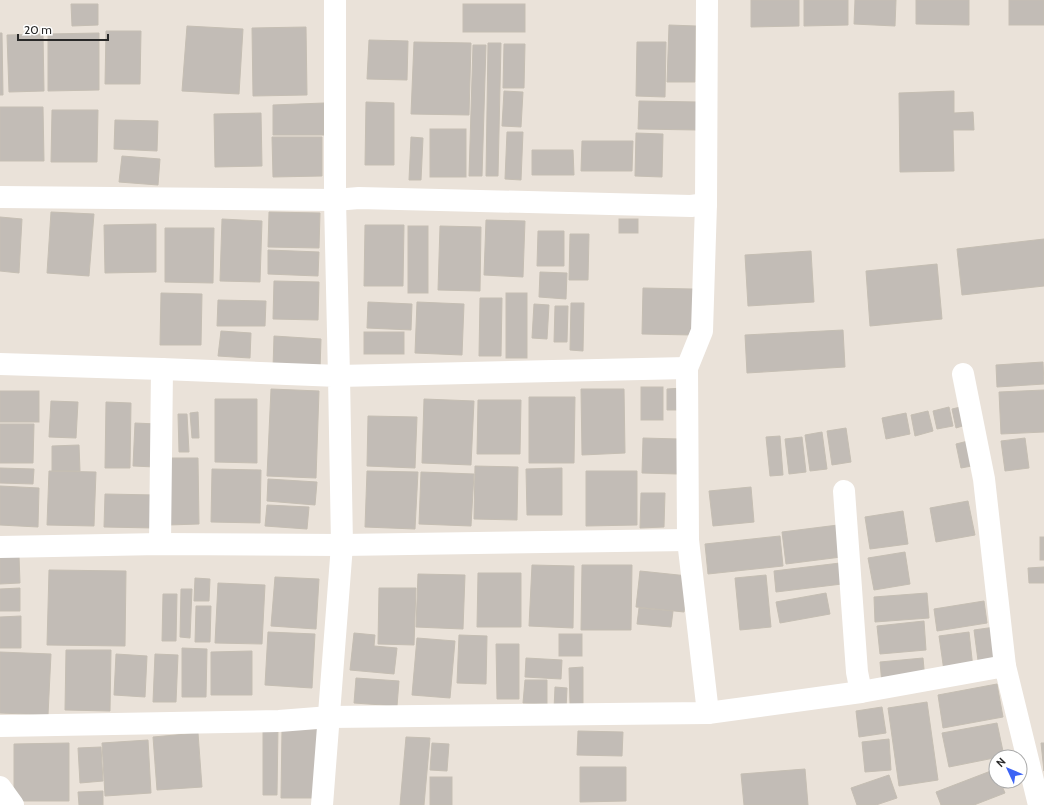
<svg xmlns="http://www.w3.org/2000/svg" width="1044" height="805" font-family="Cabin,sans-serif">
<rect width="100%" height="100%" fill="#eae2d9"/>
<g fill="#c2bcb6" stroke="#c5beb3">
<path d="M751,0h48v26l-48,1z"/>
<path d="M804,0h44v25l-44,1z"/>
<path d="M855,0h41l-1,26 -41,-2z"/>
<path d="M916,0h53v25l-53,-1z"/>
<rect x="1009" y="0" width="35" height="25"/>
<path d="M71,4h27v21l-26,1z"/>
<rect x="463" y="4" width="62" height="28"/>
<path d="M669,25l27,1 -1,56h-28z"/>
<path d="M187,26l56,3 -4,65 -57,-3z"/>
<path d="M306,27l1,68 -54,1 -1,-68z"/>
<path d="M106,31h35l-1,53h-35z"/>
<path d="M0,33h2l1,62h-3z"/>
<path d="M99,33v57l-51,1v-57z"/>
<path d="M43,34l1,57 -35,1 -2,-57z"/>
<path d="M369,40l39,1 -1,39 -40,-1z"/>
<path d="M414,42l57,1 -2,72 -58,-1z"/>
<path d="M637,42h29l-1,55 -29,-1z"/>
<path d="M488,43h13l-3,133h-12z"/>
<path d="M504,44h21l-1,44h-21z"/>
<path d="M473,45h13l-4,131h-13z"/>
<path d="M504,91l19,1 -2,35 -19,-1z"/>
<path d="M954,91v22l19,-1 1,18h-21l1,41 -54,1 -1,-79z"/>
<path d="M639,101l59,1 -1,28 -59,-1z"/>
<path d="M366,102l28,1v62h-29z"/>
<path d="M324,103v32h-51v-30z"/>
<path d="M0,107h43l1,54h-44z"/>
<path d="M52,110h46l-1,52h-46z"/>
<path d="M261,113l1,53 -47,1 -1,-53z"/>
<path d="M115,120l43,1 -1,30 -43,-2z"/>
<rect x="430" y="129" width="36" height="48"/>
<path d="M507,132h16l-2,48 -16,-1z"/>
<path d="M636,133l27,1 -1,43 -27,-1z"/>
<path d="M272,137h50v39l-49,1z"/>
<path d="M411,137l12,1 -2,42h-12z"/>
<path d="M582,141h51l-1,30h-51z"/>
<path d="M532,150h41l1,25h-42z"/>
<path d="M122,156l38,3 -2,26 -39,-3z"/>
<path d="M51,212l43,2 -5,62 -42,-3z"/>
<path d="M269,212l51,1 -1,35 -51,-1z"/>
<path d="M0,217l22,2 -3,54 -19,-2z"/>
<path d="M222,219l40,2 -2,61 -40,-1z"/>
<rect x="619" y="219" width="19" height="14"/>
<path d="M486,220l39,1 -2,56 -39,-2z"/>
<path d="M156,224v48l-51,1 -1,-48z"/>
<path d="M365,225h39l-1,61h-39z"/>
<rect x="408" y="226" width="20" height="67"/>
<path d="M440,226l41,1 -1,64 -42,-1z"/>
<path d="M165,228h49l-1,55 -48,-1z"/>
<path d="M538,231h26v35h-27z"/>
<path d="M570,234h19l-1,46h-19z"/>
<path d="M1044,239v47l-82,9 -5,-46z"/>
<path d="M268,250l51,2 -1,24 -50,-2z"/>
<path d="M811,251l3,51 -66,4 -3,-51z"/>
<path d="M937,264l5,55 -72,7 -4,-55z"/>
<path d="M540,272l27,1 -1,26 -27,-2z"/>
<path d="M274,281l45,1 -1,38 -45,-1z"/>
<path d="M643,288l50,1v46l-51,-1z"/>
<path d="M161,293l41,1 -1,51h-41z"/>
<rect x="506" y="293" width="21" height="65"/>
<path d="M480,298h22l-1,58h-22z"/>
<path d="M218,300l48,1 -1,25h-48z"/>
<path d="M368,302l44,2 -1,26 -44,-2z"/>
<path d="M417,302l47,2 -2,51 -47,-2z"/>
<path d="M571,303h13l-1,48 -13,-1z"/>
<path d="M534,304l15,1 -2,34 -15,-1z"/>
<path d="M555,306h13l-1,36h-13z"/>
<path d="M843,330l2,37 -98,6 -2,-38z"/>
<path d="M221,331l30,2 -1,25 -32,-2z"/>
<rect x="364" y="332" width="40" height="22"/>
<path d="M274,336l47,3 -1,31 -47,-2z"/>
<path d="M1043,362l1,22 -47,3 -1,-22z"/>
<rect x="641" y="387" width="22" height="33"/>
<path d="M683,388l1,22h-17v-21z"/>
<path d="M271,389l48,2 -3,87 -49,-2z"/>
<path d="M581,389h43l1,64 -43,2z"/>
<path d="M1044,390v42l-43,2 -2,-42z"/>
<rect x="0" y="391" width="39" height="31"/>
<path d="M529,397h46l-1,66h-45z"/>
<path d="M215,399h42v64l-42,-1z"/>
<path d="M424,399l50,2 -3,64 -49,-2z"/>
<path d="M478,400h43l-1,54h-43z"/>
<path d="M51,401l27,1 -2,36 -27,-1z"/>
<path d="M106,402l25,1 -1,65h-25z"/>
<path d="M965,406l4,18 -13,4 -4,-19z"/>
<path d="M949,407l4,19 -16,3 -4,-18z"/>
<path d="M928,411l5,20 -18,5 -4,-21z"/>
<path d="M198,412l1,26h-7l-2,-25z"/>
<path d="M906,413l4,21 -24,5 -4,-21z"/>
<path d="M178,414h9l2,38h-10z"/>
<path d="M368,416l49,1 -2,51 -48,-2z"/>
<path d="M135,423l22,1 -2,43 -22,-1z"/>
<path d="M0,424h34l-1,39h-33z"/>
<path d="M846,428l5,34 -19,3 -5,-34z"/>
<path d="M822,432l5,37 -17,2 -5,-36z"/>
<path d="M780,436l3,39 -13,1 -4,-39z"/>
<path d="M802,437l4,35 -17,2 -4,-35z"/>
<path d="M643,438l36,1 -1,35 -36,-1z"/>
<path d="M1025,438l4,30 -24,3 -4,-30z"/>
<path d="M972,440l5,25 -16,3 -5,-24z"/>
<path d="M79,445l1,26h-28v-25z"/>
<path d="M167,458h31l1,66 -31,1z"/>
<path d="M475,466l43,1 -1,53 -43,-1z"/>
<path d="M0,468l34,1 -1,15 -33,-1z"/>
<path d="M562,468v47h-35l-1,-46z"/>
<path d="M212,469l49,1 -1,53 -49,-1z"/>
<path d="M49,471l47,1 -2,54 -47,-1z"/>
<path d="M367,471l51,1 -3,57 -50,-2z"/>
<path d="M586,471h51v54l-51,1z"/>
<path d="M421,472l53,2 -3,52 -52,-2z"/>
<path d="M268,479l49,3 -2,23 -48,-4z"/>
<path d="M0,486l39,2 -1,39 -38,-2z"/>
<path d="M751,487l3,35 -41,4 -4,-35z"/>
<path d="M641,493h24l-1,34 -24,1z"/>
<path d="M105,494l50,1 -1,33 -50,-1z"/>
<path d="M968,501l7,34 -39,7 -6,-34z"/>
<path d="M267,505l42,2 -2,22 -42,-3z"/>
<path d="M903,511l5,33 -38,5 -5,-32z"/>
<path d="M838,525l3,32 -55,7 -4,-32z"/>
<path d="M780,536l3,30 -75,8 -3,-30z"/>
<rect x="1040" y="537" width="4" height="23"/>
<path d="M905,552l5,32 -36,6 -6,-32z"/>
<path d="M0,556h19l1,27 -20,1z"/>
<path d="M840,563l2,21 -66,8 -2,-21z"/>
<path d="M532,565l42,1 -1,62 -44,-2z"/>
<path d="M582,565h50l-1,65h-50z"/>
<path d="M1044,567v16h-15l-1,-15z"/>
<path d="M49,570l77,1 -1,75 -78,-1z"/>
<path d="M640,571l48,5 -4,36 -48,-5z"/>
<path d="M478,573h43v54h-44z"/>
<path d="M418,574l47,1 -2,54 -47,-2z"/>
<path d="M766,575l5,52 -31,3 -5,-52z"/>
<path d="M275,577l44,2 -3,50 -45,-3z"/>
<path d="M195,578l15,1 -1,22h-15z"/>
<path d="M218,583l47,2 -3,59 -47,-1z"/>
<path d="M20,588v23h-20v-22z"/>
<path d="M379,588h37l-2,57 -36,-1z"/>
<path d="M181,589h11l-2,49 -10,-1z"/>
<path d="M826,593l4,21 -50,9 -4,-21z"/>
<path d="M927,593l2,25 -54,4 -1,-25z"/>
<path d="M163,594h14l-1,47h-14z"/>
<path d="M984,601l3,22 -50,8 -3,-22z"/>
<path d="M196,606h15l-1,36h-15z"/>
<path d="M639,608l34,3 -2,16 -34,-3z"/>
<path d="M21,616v32h-21v-31z"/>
<path d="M924,621l2,29 -46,4 -3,-28z"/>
<path d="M995,627l4,38 -20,3 -5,-38z"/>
<path d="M268,632l47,2 -3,54 -47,-3z"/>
<path d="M969,632l4,36 -29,3 -5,-35z"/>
<path d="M354,633l21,2 -1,11 23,2 -3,26 -44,-4z"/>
<rect x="559" y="634" width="23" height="22"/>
<path d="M459,635l28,1 -1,48 -29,-1z"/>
<path d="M417,638l38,3 -5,57 -38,-3z"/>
<path d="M496,644h23v55h-22z"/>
<path d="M182,648l25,1 -1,48h-24z"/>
<path d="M66,650h45l-1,61 -45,-1z"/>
<path d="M252,651v44h-41v-43z"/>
<path d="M0,652l51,2 -3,61 -48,-2z"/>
<path d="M116,654l31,2 -2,41 -31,-2z"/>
<path d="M155,654l23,1 -2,47h-23z"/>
<path d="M526,658l36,2 -1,19 -36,-2z"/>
<path d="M923,658l2,22 -43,4 -2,-22z"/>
<path d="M583,667v38l-13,-1 -1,-36z"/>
<path d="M356,678l43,3 -2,25 -43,-3z"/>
<path d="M525,680h22v24l-24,-1z"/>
<path d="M997,684l6,33 -60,11 -5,-33z"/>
<path d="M555,687l12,1 -1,21h-12z"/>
<path d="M927,702l11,78 -39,6 -11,-78z"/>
<path d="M882,707l4,26 -27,4 -3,-26z"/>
<path d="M997,723l7,33 -55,11 -7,-34z"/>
<path d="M263,727h15l-1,68h-14z"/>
<path d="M282,729h36l-1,69h-36z"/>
<path d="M578,731l45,1 -1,24 -45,-1z"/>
<path d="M198,733l4,54 -45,3 -4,-53z"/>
<path d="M406,737l24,1 -6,67h-24z"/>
<path d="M889,739l2,31 -26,2 -3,-30z"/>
<path d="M148,740l3,53 -46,3 -3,-53z"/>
<path d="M69,743v58h-55v-57z"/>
<path d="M432,743l17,1 -2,27 -17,-1z"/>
<path d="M1041,743h3v28z"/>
<path d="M101,747l2,34 -23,2 -2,-35z"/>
<path d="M580,767h46v34l-46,1z"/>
<path d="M805,769l3,36h-64l-3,-31z"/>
<path d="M996,769v12h4l5,12 -31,12h-33l-5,-13z"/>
<path d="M889,775l8,23 -21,7h-19l-6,-17z"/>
<rect x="430" y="777" width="22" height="28"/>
<path d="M103,791v14h-24l-1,-13z"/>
</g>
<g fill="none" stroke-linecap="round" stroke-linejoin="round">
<g stroke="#fff" stroke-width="22">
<path d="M335,0v200l4,176 348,-8 1,172 20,173"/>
<path d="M0,197l335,3 24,-2 332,8 15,-2"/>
<path d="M0,364l162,5 177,7 3,169 -20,260"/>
<path d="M687,368l15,-37 4,-127 1,-204"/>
<path d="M963,374l21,105 21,187"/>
<path d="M844,491l13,181 4,20"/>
<path d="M160,544l2,-175"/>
<path d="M0,547l160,-3 182,1 346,-5"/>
<path d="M0,726l279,-5 51,-4 378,-4 153,-21 144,-26 34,139"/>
<path d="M0,787l13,18"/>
</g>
</g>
<g transform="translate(1008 769) rotate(314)"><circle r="19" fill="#ffffff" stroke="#a9a9a9"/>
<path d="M0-3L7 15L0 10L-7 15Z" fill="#3c63f5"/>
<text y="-6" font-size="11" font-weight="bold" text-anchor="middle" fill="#282828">N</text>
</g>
<path d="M18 34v6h90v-6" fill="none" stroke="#282828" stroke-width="2"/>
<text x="24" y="34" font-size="12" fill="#282828" stroke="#ffffff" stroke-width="3" paint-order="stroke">20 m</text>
</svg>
